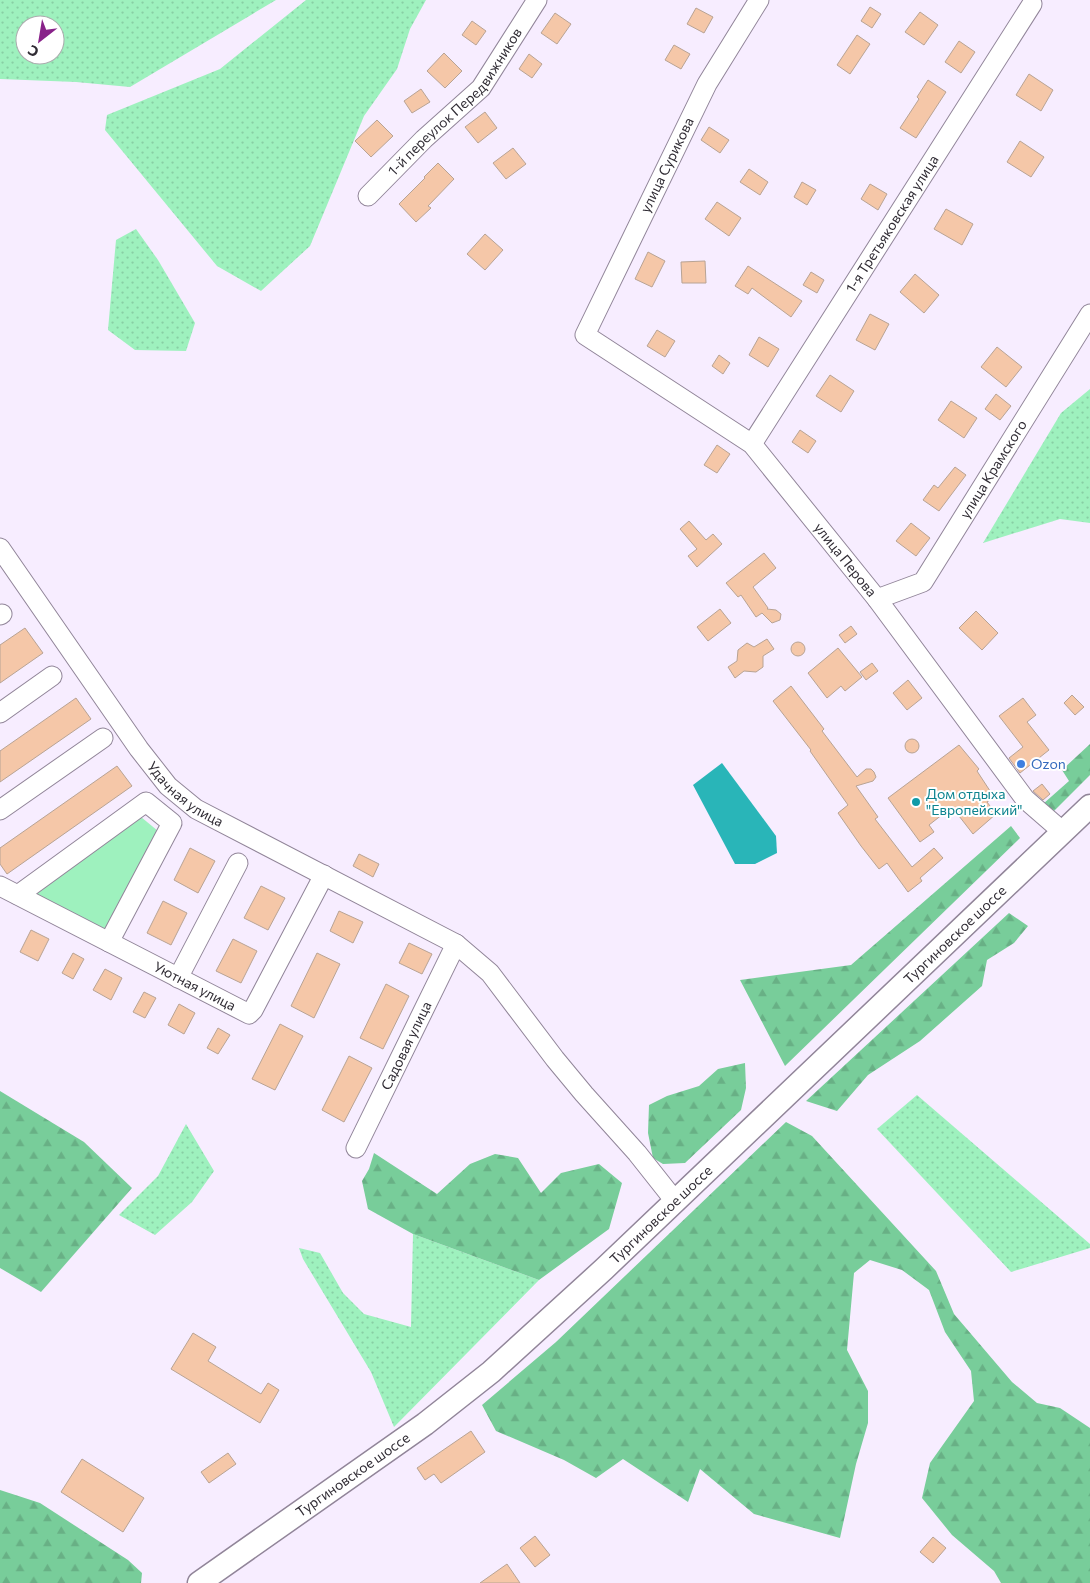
<svg xmlns="http://www.w3.org/2000/svg" width="1090" height="1583" font-family="Commissioner,sans-serif">
<defs>
<pattern id="grass-dots" width="8" height="8" patternUnits="userSpaceOnUse" patternTransform="scale(1.25)"><rect width="8" height="8" fill="#9ef1be"/><path d="M2 2h.1M6 6h.1" fill="none" stroke="#88cfa4" stroke-width="1.8" stroke-linecap="round"/></pattern>
<pattern id="forest-firs" width="22" height="20" patternUnits="userSpaceOnUse" patternTransform="scale(1.25)"><rect width="22" height="20" fill="#78cd9a"/><path d="M5 1l3.5 6h-7zM16 11l3.5 6h-7z" fill="#68b085"/></pattern>
</defs>
<rect width="100%" height="100%" fill="#f7edff"/>
<g fill="url(#grass-dots)" fill-rule="evenodd">
<path d="M0,0h276l-146,87 -54,-5 -76,-3zM25,25h30v30h-30z"/>
<path d="M306,0h120l-16,29 -13,40 -33,47 -54,130 -49,45 -44,-25 -112,-136 2,-15 113,-46z"/>
<path d="M136,229l22,31 37,63 -9,28 -51,-1 -27,-20 8,-90z"/>
<path d="M1090,389v134l-30,-4 -77,24 78,-130z"/>
<path d="M917,1095l173,149v4l-79,24 -134,-143z"/>
<path d="M186,1124l28,47 -22,31 -37,33 -36,-20 39,-39z"/>
<path d="M413,1234l126,46 -145,147 -23,-55 -68,-113 -4,-11 21,5 23,40 21,21 47,13z"/>
</g>
<g fill="url(#forest-firs)">
<path d="M1090,744v31l-39,39 -8,-10 26,-23 -7,-11z"/>
<path d="M1011,826l9,12 -235,228 -45,-86 111,-15z"/>
<path d="M1009,913l19,13 -14,17 -27,17 -5,26 -62,55 -52,34 -31,36 -31,-10z"/>
<path d="M745,1063l1,25 -5,22 -56,53 -22,1 -10,-6 -5,-25 1,-28 18,-9 32,-10 19,-17z"/>
<path d="M0,1091l84,51 48,46 -91,104 -41,-24z"/>
<path d="M786,1122l26,14 124,135 18,43 58,68 25,21 23,5 30,20v155h-89l-7,-12 -42,-36 -30,-37 8,-35 44,-62 -3,-30 -26,-39 -16,-42 -27,-20 -32,-10 -16,13 -7,77 21,41v32l-12,41 -16,74 -86,-24 -54,-45 -12,33 -65,-43 -27,19 -32,-18 -68,-29 -14,-26 74,-63z"/>
<path d="M374,1153l63,41 33,-30 25,-10 23,4 23,35 20,-20 38,-9 23,19 -13,46 -70,51 -126,-46 -45,-25 -6,-28 7,-12z"/>
<path d="M0,1490l40,13 88,57 14,13 -1,10h-141z"/>
</g>
<path fill="#9ef1be" d="M141,817l17,14 -53,98 -9,3 -58,-32 -2,-6z"/>
<path fill="#29b5b8" d="M722,763l54,73 1,17 -22,11h-20l-42,-79z"/>
<g fill="#f5c7a8" stroke="#b8a394">
<path d="M870,7l11,7 -9,14 -11,-7z"/>
<path d="M696,8l17,9 -9,16 -17,-9z"/>
<path d="M920,12l18,13 -14,20 -19,-13z"/>
<path d="M555,13l16,11 -14,20 -16,-11z"/>
<path d="M472,21l14,10 -10,14 -14,-10z"/>
<path d="M857,35l13,9 -20,30 -13,-9z"/>
<path d="M959,41l16,11 -14,21 -16,-11z"/>
<path d="M674,45l16,9 -9,15 -16,-9z"/>
<path d="M444,53l18,18 -17,17 -18,-17z"/>
<path d="M529,54l13,10 -10,14 -13,-9z"/>
<path d="M1029,74l24,16 -12,21 -25,-16z"/>
<path d="M928,80l18,12 -30,46 -16,-10 19,-29 -2,-2z"/>
<path d="M421,89l9,13 -18,11 -8,-12z"/>
<path d="M485,112l12,16 -19,15 -13,-16z"/>
<path d="M377,120l16,16 -22,21 -16,-16z"/>
<path d="M709,127l20,13 -9,13 -19,-13z"/>
<path d="M1020,141l24,16 -13,20 -24,-15z"/>
<path d="M513,148l13,16 -20,15 -13,-16z"/>
<path d="M438,163l16,16 -26,27 3,2 -15,14 -17,-18 26,-26 -1,-1z"/>
<path d="M749,169l19,13 -8,13 -20,-13z"/>
<path d="M802,182l14,8 -9,15 -13,-8z"/>
<path d="M870,184l17,10 -9,16 -17,-11z"/>
<path d="M717,202l24,16 -12,18 -24,-17z"/>
<path d="M946,209l27,15 -11,21 -28,-16z"/>
<path d="M485,234l18,16 -18,20 -18,-16z"/>
<path d="M648,252l17,9 -13,26 -17,-8z"/>
<path d="M705,261l1,22h-24l-1,-21z"/>
<path d="M748,266l54,35 -11,16 -39,-29 -4,6 -13,-8z"/>
<path d="M811,272l13,8 -7,13 -14,-8z"/>
<path d="M915,274l24,21 -15,18 -24,-21z"/>
<path d="M870,314l19,10 -14,26 -19,-10z"/>
<path d="M657,330l18,11 -10,16 -18,-11z"/>
<path d="M759,337l20,12 -11,18 -19,-12z"/>
<path d="M997,347l25,20 -16,20 -25,-20z"/>
<path d="M719,355l11,8 -7,11 -11,-8z"/>
<path d="M830,375l24,16 -13,21 -25,-16z"/>
<path d="M996,394l15,12 -11,14 -15,-11z"/>
<path d="M951,401l26,17 -13,20 -26,-18z"/>
<path d="M800,430l16,11 -8,12 -16,-11z"/>
<path d="M717,445l13,9 -13,19 -13,-8z"/>
<path d="M955,467l11,8 -27,36 -16,-11 11,-15 4,3z"/>
<path d="M689,521l17,19 7,-6 9,10 -25,23 -9,-11 9,-7 -17,-20z"/>
<path d="M911,523l19,15 -14,18 -20,-15z"/>
<path d="M764,553l12,15 -23,19 15,21 -1,1 9,1 5,4 -1,6 -8,3 -10,-10 -6,4 -15,-22 -3,2 -12,-14z"/>
<path d="M720,609l11,14 -23,18 -11,-14z"/>
<path d="M976,611l22,22 -16,17 -23,-22z"/>
<path d="M851,626l6,8 -12,9 -6,-8z"/>
<path d="M25,628l18,25 -43,30v-38z"/>
<path d="M767,639l7,10 -11,7v11l-7,5 -12,-1 -9,7 -7,-11 9,-6 1,-11 9,-7 7,4z"/>
<circle cx="798" cy="649" r="7"/>
<path d="M838,648l24,29 -17,14 -4,-5 -14,12 -19,-25z"/>
<path d="M872,663l6,8 -12,9 -6,-8z"/>
<path d="M908,680l14,18 -15,12 -14,-17z"/>
<path d="M791,686l33,43 -2,2 35,46 9,-8h5l3,3 2,5 -3,4 -17,5 22,31 -3,2 37,48 22,-19 9,10 -23,20 2,3 -14,11 -21,-29 -8,6 -18,-23 -23,-33 10,-8 -38,-54 1,-1 -38,-49z"/>
<path d="M1072,695l12,12 -9,8 -11,-12z"/>
<path d="M76,698l15,21 -91,63v-31z"/>
<path d="M1023,698l13,17 -9,7 22,28 -29,23 -11,-15 14,-11 -24,-31z"/>
<circle cx="912" cy="746" r="7"/>
<path d="M959,745l20,24 -2,2 17,26 -7,5 9,12 -23,20 -21,-27 -23,18 5,7 -14,10 -32,-44z"/>
<path d="M117,766l15,20 -125,88 -7,-10v-16z"/>
<path d="M1042,784l8,10 -7,6 -10,-9z"/>
<path d="M190,848l25,13 -17,32 -24,-13z"/>
<path d="M359,854l20,10 -6,13 -20,-11z"/>
<path d="M261,886l24,12 -17,32 -24,-12z"/>
<path d="M163,901l24,12 -16,32 -24,-12z"/>
<path d="M339,911l24,11 -10,21 -23,-12z"/>
<path d="M31,930l18,9 -11,22 -18,-9z"/>
<path d="M233,939l24,12 -16,32 -25,-12z"/>
<path d="M409,943l23,11 -10,20 -23,-11z"/>
<path d="M73,953l11,6 -11,20 -11,-6z"/>
<path d="M317,953l23,11 -26,54 -23,-12z"/>
<path d="M105,969l17,9 -11,22 -18,-10z"/>
<path d="M386,984l23,12 -26,53 -23,-11z"/>
<path d="M144,992l12,6 -11,20 -12,-6z"/>
<path d="M179,1004l16,9 -11,21 -16,-9z"/>
<path d="M280,1024l23,12 -28,54 -23,-11z"/>
<path d="M218,1028l12,7 -12,19 -11,-6z"/>
<path d="M349,1056l23,12 -28,54 -22,-12z"/>
<path d="M193,1333l23,14 -8,14 53,33 7,-11 11,7 -19,33 -89,-54z"/>
<path d="M471,1431l14,21 -44,31 -7,-9 -9,6 -8,-12z"/>
<path d="M228,1453l8,11 -27,19 -8,-11z"/>
<path d="M82,1459l62,39 -21,34 -62,-40z"/>
<path d="M535,1536l15,19 -15,12 -15,-19z"/>
<path d="M933,1537l13,11 -13,15 -13,-11z"/>
<path d="M507,1564l13,19h-40z"/>
</g>
<g fill="none" stroke-linecap="round" stroke-linejoin="round">
<defs>
<g id="minor">
<path id="s1" d="M759,0l-52,84 -122,251 167,109 125,155 148,200 38,33"/>
<path id="s2" d="M368,196l56,-57 57,-51 56,-88"/>
<path id="s3" d="M752,444l280,-440"/>
<path id="s4" d="M0,548l139,201 29,37 28,23 260,135 34,29 65,86 29,35 53,59 38,48"/>
<path id="s5" d="M877,599l46,-17 167,-268"/>
<path d="M0,615l2,-1"/>
<path d="M0,713l52,-37"/>
<path d="M0,810l103,-72"/>
<path id="s6" d="M0,886l249,128 4,-4 71,-135"/>
<path d="M18,895l128,-93 26,21 -63,119"/>
<path d="M178,978l60,-115"/>
<path id="s7" d="M356,1148l100,-204"/>
</g>
<g id="major">
<path id="s8" d="M199,1583l226,-159 66,-52 113,-103 486,-463"/>
</g>
</defs>
<use href="#minor" stroke="#918599" stroke-width="21"/>
<use href="#major" stroke="#918599" stroke-width="25"/>
<use href="#minor" stroke="#fff" stroke-width="19"/>
<use href="#major" stroke="#fff" stroke-width="22"/>
</g>
<circle fill="#3f7fe0" stroke="#fff" stroke-width="2" cx="1021" cy="764" r="5"/>
<circle fill="#0f9aa8" stroke="#fff" stroke-width="2" cx="916" cy="802" r="5"/>
<g text-anchor="middle" stroke-width="4" stroke-linejoin="round" paint-order="stroke">
<g font-size="14" fill="#302c34" stroke="#fff">
<text dy="5" stroke="none"><textPath href="#s2" startOffset="129">1-й переулок Передвижников</textPath></text>
<text transform="translate(667 165) rotate(-64)" y="5">улица Сурикова</text>
<text dy="5" stroke="none"><textPath href="#s3" startOffset="261">1-я Третьяковская улица</textPath></text>
<text dy="5" stroke="none"><textPath href="#s5" startOffset="182">улица Крамского</textPath></text>
<text dy="5" stroke="none"><textPath href="#s1" startOffset="726">улица Перова</textPath></text>
<text dy="5" stroke="none"><textPath href="#s4" startOffset="310">Удачная улица</textPath></text>
<text dy="5" stroke="none"><textPath href="#s8" startOffset="998">Тургиновское шоссе</textPath></text>
<text dy="5" stroke="none"><textPath href="#s6" startOffset="219">Уютная улица</textPath></text>
<text dy="5" stroke="none"><textPath href="#s7" startOffset="114">Садовая улица</textPath></text>
<text dy="5" stroke="none"><textPath href="#s8" startOffset="592">Тургиновское шоссе</textPath></text>
<text dy="5" stroke="none"><textPath href="#s8" startOffset="188">Тургиновское шоссе</textPath></text>
</g>
<g font-size="14" fill="#366cbe" stroke="#fff" text-anchor="start">
<text x="1031" y="769">Ozon</text>
</g>
<g font-size="14" fill="#0d838f" stroke="#fff" text-anchor="start">
<text x="926" y="799">Дом отдыха<tspan x="926" dy="16">"Европейский"</tspan></text>
</g>
</g>
<g transform="translate(40 40) rotate(211)"><circle r="24" fill="#ffffff" stroke="#acabae"/>
<path d="M0-4L9 19L0 12L-9 19Z" fill="#882289"/>
<text y="-8" font-size="14" font-weight="bold" text-anchor="middle" fill="#302c34">С</text>
</g>
</svg>
